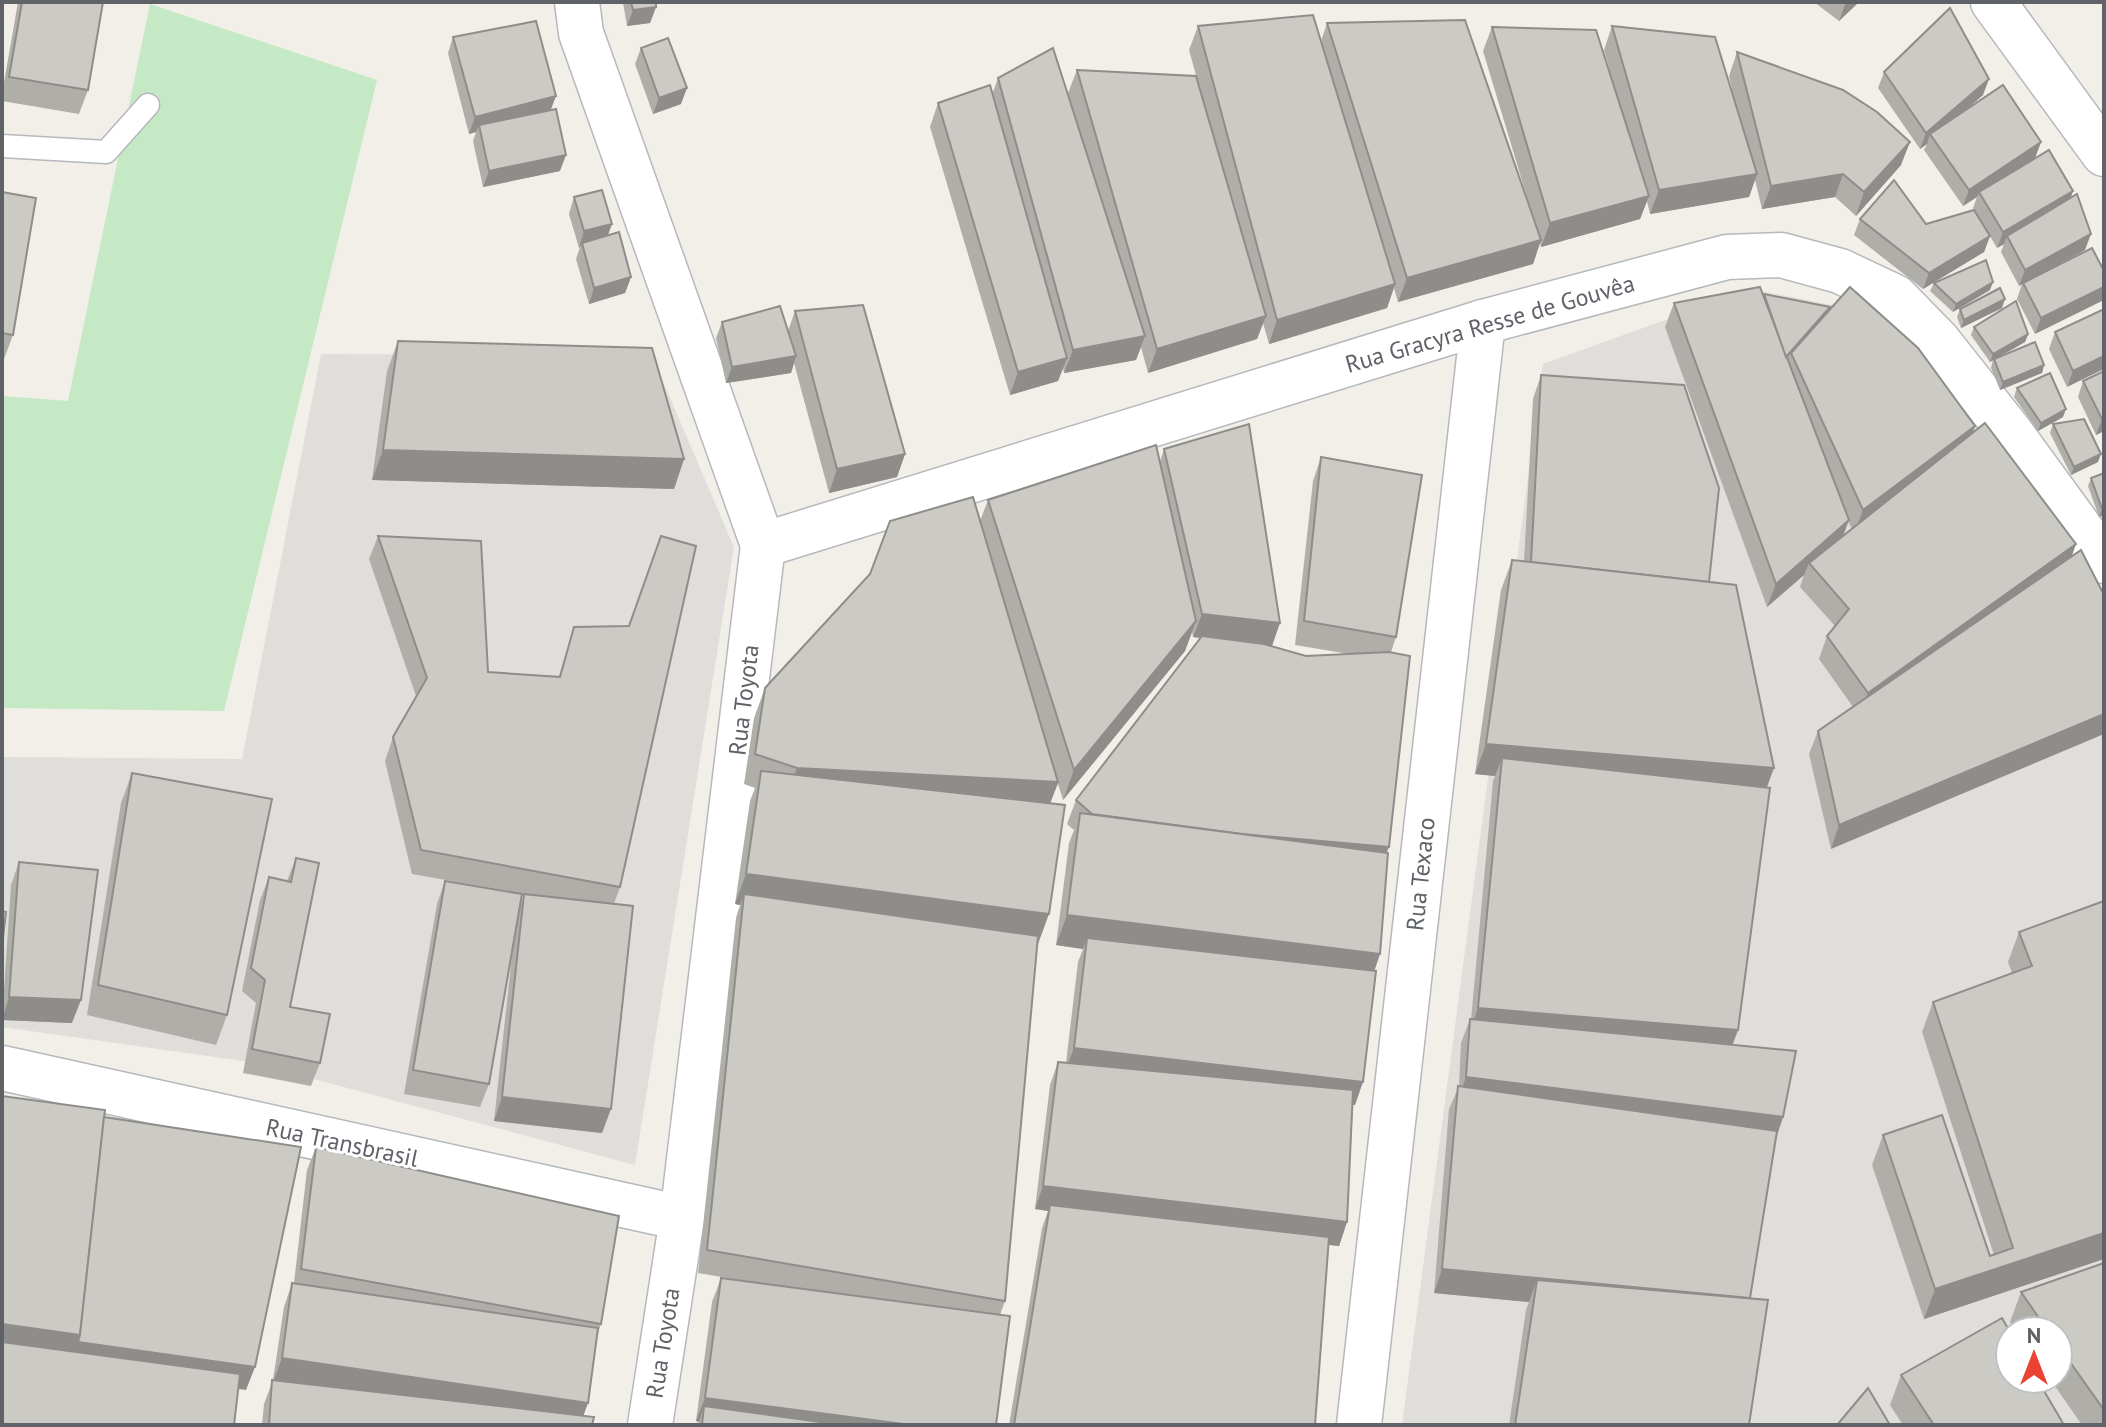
<svg xmlns="http://www.w3.org/2000/svg" width="2106" height="1427" font-family="'PT Sans',sans-serif">
<rect width="100%" height="100%" fill="#f1efe8"/>
<g fill="#e0deda" fill-rule="evenodd">
<path d="M1751,289l163,32 190,290v814h-702l141,-1061zM2010,1331h48v48h-48z"/>
<path d="M321,354l331,2 82,191 -99,618 -385,-103 -248,-35v-270l240,2z"/>
</g>
<path fill="#c5e8c5" d="M150,4l227,76 -153,631 -222,-3v-312l66,5z"/>
<g fill="none" stroke-linecap="round" stroke-linejoin="round">
<defs>
<path id="service" d="M2,146l104,6 42,-47"/>
<g id="minor">
<path d="M577,2l4,31 182,512 -81,673 -32,207"/>
<path d="M763,545l720,-223 244,-65 54,-2 59,16 55,26 43,44 72,91 94,129"/>
<path d="M2,1068l680,150"/>
<path d="M1359,1425l124,-1103"/>
</g>
<path id="tertiary" d="M1993,2l111,152"/>
</defs>
<use href="#service" stroke="#b5b8bc" stroke-width="25"/>
<use href="#minor" stroke="#b5b8bc" stroke-width="47"/>
<use href="#tertiary" stroke="#b5b8bc" stroke-width="47"/>
<use href="#service" stroke="#fff" stroke-width="22"/>
<use href="#minor" stroke="#fff" stroke-width="44"/>
<use href="#tertiary" stroke="#fff" stroke-width="44"/>
</g>
<g fill="#afaea9" fill-rule="evenodd">
<path d="M18,2h85l-15,88 -9,24 -77,-13v-7z"/>
<path d="M623,2h33v5l-6,16 -23,3z"/>
<path d="M1814,2h45l-20,19z"/>
<path d="M1327,23l202,181 -46,-153 9,-24 123,62 -11,-39 8,-24 123,76 -6,-26 8,-24 164,113 -45,51 -21,-19 -73,12 -7,-29 -6,17 -99,17 -3,-13 -7,18 -99,28 -1,-4 -7,21 -135,38 -4,-14 -7,20 -118,36 -6,-21 -6,16 -109,34 -7,-26 -5,13 -72,13 -1,-5 -5,13 -48,14 -80,-268 8,-24 54,-8 6,-17 70,15 9,-23 125,27 -13,-47 9,-24 123,15z"/>
<path d="M453,37l98,73 9,61 -77,16 -10,-46 3,-9 -7,2 -21,-81z"/>
<path d="M641,48l40,56 -28,10 -18,-50z"/>
<path d="M1884,72l99,23 -16,14 74,33 -6,16 36,40 14,52 -35,19 42,-21 -57,86 -18,-35 5,-15 -3,2 -18,-34 3,-8 -7,4 -24,-40 4,-11 -14,9 -39,-56 3,-6 -7,5 -42,-61z"/>
<path d="M2,192l11,143 -9,24 -2,-1z"/>
<path d="M574,197l38,27 -4,11 23,42 -6,16 -36,11 -13,-45 4,-12 -1,1 -10,-34z"/>
<path d="M1860,219l130,17 -6,16 -61,37 -69,-54z"/>
<path d="M1934,283l56,7 -37,22 -23,-21z"/>
<path d="M1763,296l65,15 147,115 -2,6 103,112 -5,13 -240,292 -22,-95 9,-23 35,-24 -34,-48 8,-23 8,-10 -35,-39 4,-12 -37,32 -102,-280 9,-24zM1848,521l4,8 -9,7z"/>
<path d="M2002,308l-41,20 -4,-11 3,-8z"/>
<path d="M2104,309l-37,78 -18,-38 6,-17z"/>
<path d="M795,311l110,143 -8,23 -68,16 -35,-130 -3,10 -65,10 -10,-45 6,-16 66,9z"/>
<path d="M1974,327l54,7 -3,8 -28,16 47,7 -2,8 -42,17 -9,-22 2,-8 -3,2 -19,-27z"/>
<path d="M398,341l286,118 -10,30 -302,-9 15,-109z"/>
<path d="M2104,371v60l-8,4 -18,-38 5,-16z"/>
<path d="M1541,375l168,207 58,206 -29,242 -6,15 51,72 -6,19 -27,162 -1,127h-240l17,-115 3,-8 -95,-9 15,-184 10,-23 2,-43 9,-24 1,1 22,-239 2,-5 -20,-2 26,-184 11,-30 12,1 9,-162z"/>
<path d="M2017,388l46,29 -25,14 -24,-34z"/>
<path d="M2053,424l45,38 -27,13 -21,-42z"/>
<path d="M1164,449l108,197 34,10 43,-2 -54,-9 18,-164 8,-24 75,180 -5,15 -4,201 -13,118 -19,134h-2l-6,117 -8,24 -10,-1 -14,180h-306l33,-197 6,-17 -13,-2 15,-124 8,-23 8,1 12,-101 5,-13 -27,-4 13,-102 5,-13 -7,-6 9,-24 125,-162 -8,-1 -1,-5 -7,19 -122,149 -5,-16 -8,19 -45,498 -5,14 -4,110h-299l2,-3 -3,-1 16,-119 9,-24 24,3 -47,-8 38,-355 4,-13 -5,-1 15,-103 5,-13 -11,-4 10,-66 11,-30 215,-167 8,-21 172,-38z"/>
<path d="M2104,473v42l-5,2 -11,-31 3,-8z"/>
<path d="M378,536l110,136 71,4 15,-49 46,260 -6,17 -12,229 -108,-12 19,-175 -24,138 -9,23 -76,-13 33,-190 8,-23 74,27 6,-14 -113,-20 -27,-113 8,-24 23,-41 -47,-137z"/>
<path d="M132,773l95,242 -11,30 -129,-30 34,-212z"/>
<path d="M296,858l-6,149 30,56 -9,23 -68,-13 13,-70 -14,-12 18,-91 9,-23 18,4z"/>
<path d="M19,862l53,161 -70,-3 9,-135z"/>
<path d="M2104,901v358l-180,60 -52,-154 11,-30 107,121 4,-1 -72,-223 11,-30 79,-29 -4,-11 11,-30z"/>
<path d="M316,1147l285,177 -3,9 -15,83 9,9h-330l2,-21 9,-24 11,-73 8,-24h2l13,-113z"/>
<path d="M2104,1263v162h-22l-32,-46h8v-48h-42l-6,-9 11,-30z"/>
<path d="M1901,1375l163,50h-161l-13,-20z"/>
</g>
<g fill="#8f8d8a">
<path d="M1846,2h13l-20,19z"/>
<path d="M656,7l-6,16 -23,3 6,-16z"/>
<path d="M1989,79l-6,16 -50,43 -3,-4 -3,10 -7,5 6,-16z"/>
<path d="M687,88l-6,16 -28,10 6,-16z"/>
<path d="M556,96l-6,16 -71,13 -3,7 -7,2 6,-17z"/>
<path d="M1910,142l-9,23 -45,51 8,-24z"/>
<path d="M2041,142l-6,16 -56,34 -2,5 -14,9 6,-16z"/>
<path d="M566,155l-6,16 -77,16 6,-16z"/>
<path d="M1757,174l-8,23 -99,17 9,-24z"/>
<path d="M1843,174l-8,23 -73,12 9,-23z"/>
<path d="M2073,191l-5,16 -61,29 -3,8 -7,4 6,-16z"/>
<path d="M1649,196l-9,23 -99,28 9,-24z"/>
<path d="M612,224l-6,16 -24,3 -2,4 -1,1 5,-17z"/>
<path d="M2091,234l-6,16 -66,36 6,-16z"/>
<path d="M1990,236l-6,16 -61,37 6,-16z"/>
<path d="M1541,240l-8,24 -135,38 9,-24z"/>
<path d="M631,277l-6,16 -36,11 5,-16z"/>
<path d="M1993,282l-3,8 -37,22 3,-8z"/>
<path d="M1395,284l-8,24 -118,36 8,-24z"/>
<path d="M2104,287v13l-69,34 6,-16z"/>
<path d="M2005,299l-3,9 -41,20 3,-8z"/>
<path d="M1266,316l-9,23 -109,34 9,-24z"/>
<path d="M2028,334l-3,8 -35,20 3,-8z"/>
<path d="M1145,336l-9,24 -72,13 9,-23z"/>
<path d="M796,356l-5,17 -65,10 6,-16z"/>
<path d="M2104,356v13l-37,18 6,-16z"/>
<path d="M1067,358l-9,23 -48,14 8,-23z"/>
<path d="M2044,365l-2,8 -42,17 3,-8z"/>
<path d="M2066,409l-3,8 -25,14 3,-8z"/>
<path d="M2104,418v13l-8,4 6,-16z"/>
<path d="M1975,426l-8,24 -113,84 9,-24z"/>
<path d="M383,450l301,9 -10,30 -302,-9z"/>
<path d="M905,454l-8,23 -68,16 8,-24z"/>
<path d="M2101,454l-3,8 -27,13 3,-8z"/>
<path d="M2104,508v7l-5,2 3,-8z"/>
<path d="M1849,520l-9,24 -31,19 -5,12 -37,32 9,-23z"/>
<path d="M2076,544l-8,23 -209,149 9,-23z"/>
<path d="M1202,614l78,9 -8,23 -79,-9z"/>
<path d="M1196,621l-11,30 -122,149 11,-30z"/>
<path d="M2104,714v20l-273,115 8,-24z"/>
<path d="M1486,744l288,24 -11,30 -261,-40 -7,18 -20,-2z"/>
<path d="M797,768l261,14 -11,30 -261,-14z"/>
<path d="M1100,821l289,26 -9,23z"/>
<path d="M746,874l303,40 -11,30 -294,-50 -4,11 -5,-1z"/>
<path d="M1067,915l313,39 -10,30 -283,-46 -4,11 -27,-4z"/>
<path d="M9,997l72,3 -9,23 -70,-3z"/>
<path d="M1478,1008l260,22 -9,24 -259,-22z"/>
<path d="M1074,1048l289,34 -8,23 -290,-34z"/>
<path d="M1466,1077l317,40 -8,24 -317,-41z"/>
<path d="M502,1097l109,12 -9,24 -108,-12z"/>
<path d="M1043,1186l304,36 -8,24 -290,-35 1,-6 -2,6 -13,-2z"/>
<path d="M2104,1233v26l-180,60 11,-30z"/>
<path d="M1442,1269l308,31 -213,-20 -8,22 -95,-9z"/>
<path d="M2,1324l78,11 175,32 -9,23 -244,-34z"/>
<path d="M282,1358l306,45 -8,22 -307,-43z"/>
<path d="M705,1398l206,27h-186l-21,-19 -5,16 -3,-1z"/>
</g>
<g fill="#cccac5" stroke="#8f8d8a" stroke-width="2">
<path d="M22,2h81l-15,88 -79,-13z"/>
<path d="M631,2h25v5l-23,3z"/>
<path d="M1950,8l39,71 -63,54 -42,-61z"/>
<path d="M1313,15l82,269 -118,36 -79,-294z"/>
<path d="M1465,20l76,220 -134,38 -80,-255z"/>
<path d="M536,21l20,75 -81,21 -22,-80z"/>
<path d="M1612,26l103,11 42,137 -98,16z"/>
<path d="M1492,27l104,3 53,166 -99,27z"/>
<path d="M668,38l19,50 -28,10 -18,-50z"/>
<path d="M1053,48l92,288 -72,14 -75,-272z"/>
<path d="M1737,52l106,38 34,22 33,30 -46,50 -21,-18 -72,12z"/>
<path d="M1077,70l119,6 70,240 -109,33z"/>
<path d="M990,85l77,273 -49,14 -80,-269z"/>
<path d="M2003,85l38,57 -72,48 -39,-56z"/>
<path d="M556,109l10,46 -77,16 -10,-46z"/>
<path d="M2049,150l24,41 -70,41 -24,-40z"/>
<path d="M1894,180l32,44 48,-14 16,26 -61,37 -69,-54z"/>
<path d="M602,190l10,34 -28,7 -10,-34z"/>
<path d="M2,192l34,6 -23,137 -11,-2z"/>
<path d="M2077,194l14,40 -66,36 -18,-34z"/>
<path d="M619,232l12,45 -37,11 -12,-45z"/>
<path d="M2092,248l12,23v16l-63,31 -18,-35z"/>
<path d="M1986,260l7,22 -37,22 -22,-21z"/>
<path d="M1760,287l89,233 -73,64 -102,-281z"/>
<path d="M1850,287l68,61 57,78 -112,84 -72,-157z"/>
<path d="M2000,288l5,11 -41,21 -4,-11z"/>
<path d="M1764,294l66,13 -44,50z"/>
<path d="M2016,301l12,33 -35,20 -19,-27z"/>
<path d="M863,305l42,149 -68,15 -42,-158z"/>
<path d="M780,306l16,50 -64,11 -10,-45z"/>
<path d="M2104,309v47l-31,15 -18,-39z"/>
<path d="M398,341l254,7 32,111 -301,-9z"/>
<path d="M2035,342l9,23 -41,17 -9,-23z"/>
<path d="M2104,371v47l-2,1 -19,-38z"/>
<path d="M2050,373l16,36 -25,14 -24,-35z"/>
<path d="M1541,375l143,10 35,103 -10,94 -178,-20z"/>
<path d="M2084,419l17,35 -27,13 -21,-43z"/>
<path d="M1985,423l91,121 -208,149 -41,-57 22,-27 -40,-46z"/>
<path d="M1249,424l31,199 -78,-9 -38,-165z"/>
<path d="M1156,445l40,176 -122,149 -86,-270z"/>
<path d="M1321,457l101,18 -26,162 -92,-16z"/>
<path d="M2104,473v35l-2,1 -11,-31z"/>
<path d="M973,497l85,285 -261,-14 -42,-14 10,-66 105,-114 20,-53z"/>
<path d="M378,536l103,5 7,131 72,5 14,-50 55,-1 32,-90 35,10 -76,341 -199,-37 -28,-113 34,-59z"/>
<path d="M2081,550l23,45v119l-265,111 -21,-94z"/>
<path d="M1512,560l224,25 38,183 -288,-24z"/>
<path d="M1202,636l62,8 42,12 83,-4 21,4 -21,191 -147,-13 -150,-20 -16,-14z"/>
<path d="M1502,758l268,30 -32,242 -260,-22z"/>
<path d="M761,771l304,34 -16,109 -303,-40z"/>
<path d="M132,773l140,26 -45,216 -129,-30z"/>
<path d="M1080,813l308,40 -8,101 -313,-39z"/>
<path d="M296,858l23,5 -29,144 40,7 -10,49 -68,-14 13,-69 -14,-12 18,-91 22,5z"/>
<path d="M19,862l79,8 -17,130 -72,-3z"/>
<path d="M445,881l77,13 -33,190 -76,-14z"/>
<path d="M524,894l109,12 -22,203 -109,-12z"/>
<path d="M744,894l294,42 -33,365 -298,-51z"/>
<path d="M2104,901v332l-169,56 -52,-154 59,-20 48,141 23,-8 -80,-246 99,-36 -13,-34z"/>
<path d="M2,911l4,1 -4,35z"/>
<path d="M1087,938l289,33 -13,111 -289,-34z"/>
<path d="M1470,1019l326,32 -13,66 -317,-40z"/>
<path d="M1058,1062l295,28 -6,132 -304,-36z"/>
<path d="M1458,1086l319,45 -27,167 -308,-29z"/>
<path d="M2,1096l103,14 -25,225 -78,-11z"/>
<path d="M104,1117l197,30 -46,220 -177,-25 2,-7z"/>
<path d="M316,1147l303,69 -18,108 -300,-55z"/>
<path d="M1050,1205l279,32 -14,188h-301z"/>
<path d="M2104,1263v147l-46,-65v-14h-10l-27,-39z"/>
<path d="M721,1278l289,38 -14,109h-85l-206,-27z"/>
<path d="M1537,1280l231,20 -19,125h-234z"/>
<path d="M292,1283l306,45 -10,75 -306,-45z"/>
<path d="M2002,1318l8,14v47h27l27,46h-130l-33,-50z"/>
<path d="M2,1342l238,32 -6,51h-232z"/>
<path d="M272,1380l322,37 -2,8h-323z"/>
<path d="M1868,1388l22,37h-53z"/>
<path d="M704,1406l138,19h-140z"/>
</g>
<g text-anchor="middle" stroke-width="6" stroke-linejoin="round" paint-order="stroke">
<g font-size="24" fill="#5f6368" stroke="#fff">
<text transform="translate(1490 324) rotate(-16)" y="8">Rua Gracyra Resse de Gouvêa</text>
<text transform="translate(744 700) rotate(-83)" y="8">Rua Toyota</text>
<text transform="translate(1421 874) rotate(-84)" y="8">Rua Texaco</text>
<text transform="translate(342 1143) rotate(12)" y="8">Rua Transbrasil</text>
<text transform="translate(663 1343) rotate(-81)" y="8">Rua Toyota</text>
</g>
</g>
<rect width="2106" height="1427" fill="none" stroke="#5f6368" stroke-width="8"/>
<g transform="translate(2034 1355)"><circle r="38" fill="#ffffff" stroke="#bfc1c3" stroke-width="2"/>
<path d="M0-6L14 30L0 20L-14 30Z" fill="#ea4335"/>
<text y="-12" font-size="22" font-weight="bold" text-anchor="middle" fill="#5f6368">N</text>
</g>
</svg>
